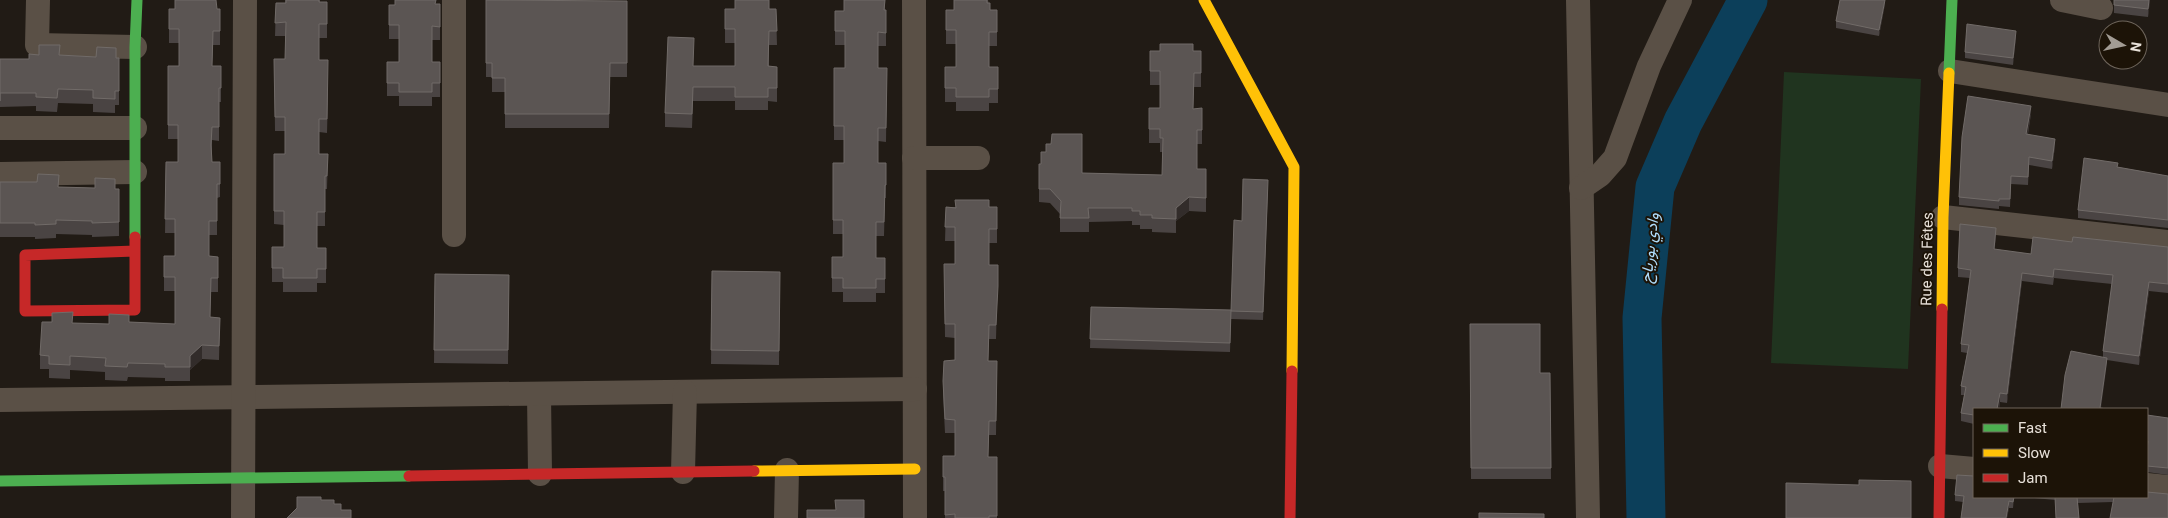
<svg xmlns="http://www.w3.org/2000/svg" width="2168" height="518" font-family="Roboto,Vazirmatn,sans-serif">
<rect width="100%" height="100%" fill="#211b15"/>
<path fill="#20341f" d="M1784,72l137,7 -13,290 -137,-6z"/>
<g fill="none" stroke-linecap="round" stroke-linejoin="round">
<path stroke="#0c3f5a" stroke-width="39" d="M1646,518l-4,-200 13,-131 28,-65 65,-122"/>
<g stroke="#5a5046" stroke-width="24">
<path d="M38,0l-1,45 98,2"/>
<path d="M454,0v235"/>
<path d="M914,0l1,518"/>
<path d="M1578,0l10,518"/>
<path d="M2062,0l39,8"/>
<path d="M1950,71l218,34"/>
<path d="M0,128h135"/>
<path d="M914,158h64"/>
<path d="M0,174l135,-2"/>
<path d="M1581,188l19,-13 15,-17 34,-92 31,-66"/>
<path d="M1943,217l225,25"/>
<path d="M539,394l1,80"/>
<path d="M0,400l915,-11"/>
<path d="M1940,466l34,3"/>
<path d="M683,472l2,-80"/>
<path d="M2147,485l21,2"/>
<path d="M243,518l2,-518"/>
<path d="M786,518l1,-48"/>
</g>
<g stroke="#4caf50" stroke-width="11">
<path d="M1949,73l3,-73"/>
<path d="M135,237v-190l2,-47"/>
<path d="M0,481l409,-5"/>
</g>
<g stroke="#ffc107" stroke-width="11">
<path d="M1204,0l90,167 -2,204"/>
<path d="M1942,309l1,-92 6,-144"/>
<path d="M754,471l161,-2"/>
</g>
<g stroke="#c62828" stroke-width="11">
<path d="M135,237v73l-110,1v-56l110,-4"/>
<path d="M409,476l345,-5"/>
<path d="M1290,518l2,-147"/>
<path d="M1939,518l3,-209"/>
</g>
</g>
<g fill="#4a4443">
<path d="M285,0h35v2h7v36h-8v22l9,35 -1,38 -8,-1v22h9l-1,35h-2v37h-8v22h9v35h-9v9h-34v-10h-11v-35h12v-22l-10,-1v-70h11v-23h-10l-1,-72h11v-23h-10l1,-33h9z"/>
<path d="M486,0l141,1v76h-17l-1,51h-104v-36h-13v-15h-6z"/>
<path d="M844,0h41v10h1v36h-8v22h9l-1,74 -8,-1v22h8v35h-1l-1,38h-8v22h9v35h-9v9h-33v-10h-11v-35h11v-23h-10v-71h11v-23h-10v-38l11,-34v-23h-10v-34h9z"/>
<path d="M954,0h34l2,10h7v36h-8v21h9v36h-9v8h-33v-9h-11v-35h11v-23h-10v-14l8,-20z"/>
<path d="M1885,0v4l-6,32 -43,-8v-7z"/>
<path d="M2150,0l-2,17 -34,-4v-8z"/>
<path d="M440,4v36h-8v22h8v35h-8v9h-33v-10h-12v-34h12v-23h-10v-34z"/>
<path d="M169,9h51v36h-7l-1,21h9v36h-2v39l-7,-1v22h8v35l-3,1v37h-8v21l9,1v35h-7l-1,25 10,1 -1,42 -17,-1 -12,11v11h-25v-3l-37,-1 -1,4 -22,-1v-8l-35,-2v9l-21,-1v-9h-9v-14l33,-32 36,1 20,-2 46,2v-33h-11v-35h11v-23h-10l1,-71h12v-23h-10v-73h11v-23h-10z"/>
<path d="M725,9h51l1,36h-8v21l8,1v35l-9,-1v9h-33v-9h-42l-1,27 -27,-1v-14l29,-47h41v-23h-10z"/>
<path d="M2016,37l-3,28 -48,-7v-6z"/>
<path d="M1150,51h51v36h-7l-1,22 9,-1v36h-5v25h9v43l-17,-1 -13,10v12l-24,-1v-3h-12v-4h-8v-4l-43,1v10h-29v-18l-10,-11 -11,-1v-38l43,9 80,2 1,-23h-3v-9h-11v-35h11v-23h-10z"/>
<path d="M60,55l59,3v47h-4v8l-22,-1v-8l-35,-1 -1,9 -21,-1v-5l-36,1v7v-55h29z"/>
<path d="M2031,114l-3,20 27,12 -3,23 -23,-4 -1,20 -17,-1 -1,23 -11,-1v3l-40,-4v-8z"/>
<path d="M2118,167l50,9v52l-90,-10v-8z"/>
<path d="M0,182l59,5 60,2v47l-27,1v-2l-36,-1v4l-21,1v-2h-35z"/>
<path d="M1268,189l-5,131 -32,-1 -1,33 -140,-4 1,-41 140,3 11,-89z"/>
<path d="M946,207h51v36h-8v22h9l-2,74h-7l-1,22h9l-1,74h-7l-1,22h9v61h-52v-27h-2v-35h12v-23h-10l-2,-38 1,-34 11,-1v-22l-10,-1 -1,-73h11v-23h-10z"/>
<path d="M1996,237l-2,13 37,4 41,-12 96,5v46l-19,-2 -10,74 -32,-5v4l-46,45 42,-52v-6l9,-67 -58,-6 -1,7 -31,-4 -15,122 -7,-1 -1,7h-25v15l-13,-3v-8l3,-18h-3v-9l6,-33 -6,-1v-8l9,-66 -12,-1v-9z"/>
<path d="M712,271l68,1 -1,93 -68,-1z"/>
<path d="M435,274l74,1 -1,89 -74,-1z"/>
<path d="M1470,324l70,49h10l1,106h-80z"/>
<path d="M2147,415l21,3v57l-21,-3z"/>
<path d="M1955,495l59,2 -1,11h-4l-2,10h-46l2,-16 -8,-1z"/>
<path d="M2025,497h122l-34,5 -35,1 1,15h-23l-1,-18z"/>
</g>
<g fill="#322c2a">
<path d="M1885,0v4l-6,32v-6z"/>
<path d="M2149,0h1l-2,17v-8z"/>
<path d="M2016,31v6l-3,28v-7z"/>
<path d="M2031,106v8l-5,28v-8z"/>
<path d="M2055,139v7l-3,23v-8z"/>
<path d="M1189,197v14l-13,10v12v-25z"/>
<path d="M1996,228v9l-2,21v-9z"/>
<path d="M2022,273v8l-15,122v-9z"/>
<path d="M2149,282v9l-10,74v-9z"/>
<path d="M202,345v14l-12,11v-14z"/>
<path d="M2107,358v6l-6,45h-1z"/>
<path d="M2000,393v9l-1,7h-2z"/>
<path d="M2009,501v7l-2,10h-1z"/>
</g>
<g fill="#5b5553" stroke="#716b68">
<path d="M175,0h41l1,9h3v22h-7l-1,35h9v22h-2v39h-7l-1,18 1,17h8v22h-3v37h-8v35l9,1v21h-7l-1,39 10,1 -1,28 -17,-1 -12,11v11h-25v-3l-37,-1 -1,4 -22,-1 1,-8 -36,-2v9l-21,-1v-8l-9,-1 2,-33h10v-9l21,-1 -1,11 37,1v-10l20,1v7l46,2v-47h-11v-21h11v-37h-10l1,-57h12v-37h-10v-59h11v-37h-10v-20h6z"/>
<path d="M286,0h33v2h8v22h-8v36h9l-1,59h-8v35h9l-1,22h-2v36h-8v36h9v21h-9v9h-34v-10h-11v-21h12v-36h-10v-57h11v-37h-10l-1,-58h11l1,-37 -11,1 1,-20h10z"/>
<path d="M395,0h41l-1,4h5v23l-8,-1v36h8v21h-8v9h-33v-9h-12v-21h12v-37h-10v-20h6z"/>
<path d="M486,0l141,1v62h-17l-1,51h-104v-36h-13v-15h-6z"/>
<path d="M735,0h34v9h7l1,22h-8l-1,35 9,1v21h-9v9h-33v-10h-42l-1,27 -27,-1 3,-76 26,1 -1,28h42v-37h-10v-20h10z"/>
<path d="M844,0h41l-1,10h2v23l-8,-1v36h9l-1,60h-8v35h8v22h-1l-1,37h-8v36h9v21h-9v9h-33v-10h-11v-21h11v-37h-10v-57h11v-37h-10v-58h11v-37h-10v-20h9z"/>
<path d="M954,0h33v3h3v7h7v22h-8v35h9v22h-9v8h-33v-9h-11v-21h11v-37h-10v-20h8z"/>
<path d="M1840,0h45l-6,30 -43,-9z"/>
<path d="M2114,0h35l-1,9 -34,-4z"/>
<path d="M1967,24l49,7 -3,27 -48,-6z"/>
<path d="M1160,44h33v7h8v22h-7l-1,36 9,-1v22h-5v39h9v29l-17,-1 -13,11v11l-24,-1v-3h-12v-4h-8v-3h-44l1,10h-29l1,-17 -11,-12h-11v-25h2v-12h5v-8h5l1,-10h30v39l80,2 1,-37h-3v-9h-11v-21h11v-37h-10v-20h10z"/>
<path d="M39,45h21l-1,10 37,2 1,-10 19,1v10h3v33h-4v8l-22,-1v-8l-35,-1 -1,9 -21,-1v-4h-36v8v-42h29v-5l10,1z"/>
<path d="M1968,96l63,10 -5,28 29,5 -3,22 -23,-4 -1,20 -17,-1 -1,23h-11v2l-40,-4 3,-60z"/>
<path d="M2084,158l34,5 -1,4 51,9v44l-90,-10z"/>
<path d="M38,174l21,1 -1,12 37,1v-10l20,1v10h4v33l-27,1v-2l-36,-1v4l-21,1v-2h-35v-41h37z"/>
<path d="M1243,179l25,1 -5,132 -32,-1 3,-91 8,1z"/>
<path d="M955,200h34v7h8v22h-8v36h9v21l-2,39h-7l-1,36h9l-1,60h-7l-1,36h9v59h-8v2h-34v-4l-10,1v-38h-2v-21h12v-36l-10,-1 -2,-38 1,-20 11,-1v-36h-10l-1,-60h11v-37h-10l1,-20 10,1z"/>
<path d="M1960,224l36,4 -2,21 37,5 2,-17 39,5 1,-5 95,10v37l-19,-2 -10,74 -36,-5 10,-76 -59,-6 -1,8 -31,-4 -15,121 -7,-1 -3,16h-23v6l-13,-2 5,-26 -5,-1 8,-41 -8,-1 10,-74 -13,-2z"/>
<path d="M712,271l68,1 -1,79 -68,-1z"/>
<path d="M435,274l74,1 -1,75h-74z"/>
<path d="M1091,307l140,3 -1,33 -140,-4z"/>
<path d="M1470,324h70v49h10l1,95h-80z"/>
<path d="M2071,351l36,7 -7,50 7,1h-46l4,-34z"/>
<path d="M2147,415l21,3v50l-21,-2v-16l1,-9h-1z"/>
<path d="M1957,475l17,1v21h40l-1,5 -4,-1 -3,17h-45l3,-22 -9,-1z"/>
<path d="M1859,480l52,1v37h-125v-35l73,2z"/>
<path d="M2147,492l21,2v24h-58l4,-21h33z"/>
<path d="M297,497h24v3h13v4h7v6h10v8h-64l10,-10z"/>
<path d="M2055,497h28h-6l2,21h-23z"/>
<path d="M835,500h29v18h-57v-8h29z"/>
<path d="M1479,513l65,1v4h-65z"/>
</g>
<g text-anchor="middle" stroke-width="4" stroke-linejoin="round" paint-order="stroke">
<g font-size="15" fill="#e8e1d9" stroke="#1c1307">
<text transform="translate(1927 259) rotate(-89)" y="5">Rue des Fêtes</text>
</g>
<g font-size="16" font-style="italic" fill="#aedbfa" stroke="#1c1307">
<text transform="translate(1649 248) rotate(-84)" y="6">وادي بورياح</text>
</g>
</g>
<rect x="1973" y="408" width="175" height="90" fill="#1c1307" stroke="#6e655b"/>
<rect x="1983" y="424" width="25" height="8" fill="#4caf50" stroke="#6e655b"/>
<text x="2018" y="433" font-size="15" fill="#e8e1d9">Fast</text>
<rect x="1983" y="449" width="25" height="8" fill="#ffc107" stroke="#6e655b"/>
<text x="2018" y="458" font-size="15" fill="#e8e1d9">Slow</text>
<rect x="1983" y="474" width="25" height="8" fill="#c62828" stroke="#6e655b"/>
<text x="2018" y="483" font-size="15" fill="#e8e1d9">Jam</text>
<g transform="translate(2123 45) rotate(99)"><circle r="24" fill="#1c1307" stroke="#6e655b"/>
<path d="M0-4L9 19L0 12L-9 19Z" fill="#a29c94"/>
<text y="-8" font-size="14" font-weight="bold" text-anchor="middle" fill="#e8e1d9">N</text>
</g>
</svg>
